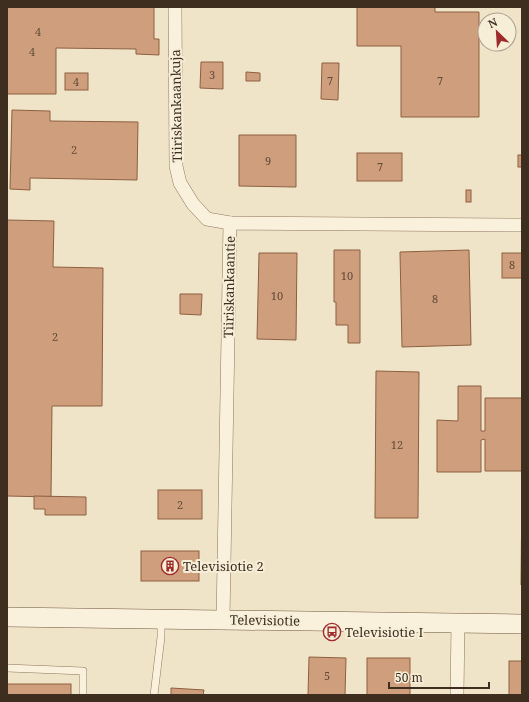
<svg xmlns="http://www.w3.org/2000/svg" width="529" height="702" font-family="'Noto Serif',serif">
<rect width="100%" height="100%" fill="#f0e4c8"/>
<g fill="#cf9f7d" stroke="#8d5f41">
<path d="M7,7h147v32h5v16l-23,-1v-5l-80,-1v46h-49z"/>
<path d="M357,7h78v5h44v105h-78v-71h-44z"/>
<path d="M201,62h22v27l-23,-1z"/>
<path d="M322,63h17l-1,37 -17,-1z"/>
<path d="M246,72l14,1v8h-14z"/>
<rect x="65" y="73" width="23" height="17"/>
<path d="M12,110l38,1v10l88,1 -1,58 -107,-2v12l-20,-1z"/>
<path d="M239,135h57v52l-57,-1z"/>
<rect x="357" y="153" width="45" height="28"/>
<rect x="518" y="155" width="4" height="12"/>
<rect x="466" y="190" width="5" height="12"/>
<path d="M7,220l47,1 -1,46 50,1 -1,138h-50l-1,91 -44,-1z"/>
<path d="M334,250h26v93h-12v-18h-12v-23h-2z"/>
<path d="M469,250l2,95 -69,2 -2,-95z"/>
<path d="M259,253h38l-1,87 -39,-1z"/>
<rect x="502" y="253" width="20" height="25"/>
<path d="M180,294h22l-1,21 -21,-1z"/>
<path d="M376,371l43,1 -1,146h-43z"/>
<path d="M458,386h23v45h4v-33h37v73h-37v-32l-4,1v32h-44v-52l21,1z"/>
<path d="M522,484v101h-1z"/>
<rect x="158" y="490" width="44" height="29"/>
<path d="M34,496l52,1v18h-41v-6h-11z"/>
<rect x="141" y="551" width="58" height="30"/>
<path d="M309,657l37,1 -1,37h-37z"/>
<rect x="367" y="658" width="43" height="37"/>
<rect x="509" y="661" width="13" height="34"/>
<rect x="7" y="684" width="64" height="11"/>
<path d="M171,688l33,2 -1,5h-32z"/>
</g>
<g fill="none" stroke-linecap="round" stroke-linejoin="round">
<defs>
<g id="lane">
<path d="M7,668l76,3v24"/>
<path d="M154,695l7,-58v-18"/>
</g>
<g id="street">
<path d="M175,7l1,159 4,17 13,21 14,15 23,4"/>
<path d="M223,620l7,-397 292,2"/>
<path d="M457,695l1,-72"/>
</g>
<path id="secondary" d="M7,617l515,7"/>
</defs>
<use href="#lane" stroke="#8d765c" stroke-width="8"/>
<use href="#street" stroke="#8d765c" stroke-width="14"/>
<use href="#secondary" stroke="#6f573f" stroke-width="20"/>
<use href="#lane" stroke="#faf1dc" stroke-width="7"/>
<use href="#street" stroke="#faf1dc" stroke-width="13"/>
<use href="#secondary" stroke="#faf1dc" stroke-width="19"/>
</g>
<defs>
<symbol id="building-ring" viewBox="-11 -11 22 22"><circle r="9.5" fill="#f7eed8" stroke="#9e2a2b" stroke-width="1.5"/><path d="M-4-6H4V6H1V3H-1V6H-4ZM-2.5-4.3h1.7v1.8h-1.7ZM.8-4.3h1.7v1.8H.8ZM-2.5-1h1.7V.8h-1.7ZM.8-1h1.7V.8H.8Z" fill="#9e2a2b"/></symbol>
<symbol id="bus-ring" viewBox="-11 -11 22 22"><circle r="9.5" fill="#f7eed8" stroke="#9e2a2b" stroke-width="1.5"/><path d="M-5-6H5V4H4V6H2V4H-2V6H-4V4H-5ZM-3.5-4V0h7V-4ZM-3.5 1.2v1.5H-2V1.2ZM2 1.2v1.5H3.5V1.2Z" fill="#9e2a2b"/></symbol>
</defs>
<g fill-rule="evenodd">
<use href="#building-ring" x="160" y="556" width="20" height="20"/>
<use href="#bus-ring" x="322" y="622" width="20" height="20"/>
</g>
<g text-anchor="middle" stroke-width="4" stroke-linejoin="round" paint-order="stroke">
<g font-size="11" fill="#624a37">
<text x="38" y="36">4</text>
<text x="32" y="56">4</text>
<text x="212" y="79">3</text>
<text x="330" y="85">7</text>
<text x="440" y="85">7</text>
<text x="76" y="86">4</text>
<text x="74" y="154">2</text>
<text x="268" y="165">9</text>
<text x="380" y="171">7</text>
<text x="512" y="269">8</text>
<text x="347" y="280">10</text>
<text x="277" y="300">10</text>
<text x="435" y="303">8</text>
<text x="55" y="341">2</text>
<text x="397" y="449">12</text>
<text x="180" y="509">2</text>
<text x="327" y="680">5</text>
</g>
<g font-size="13" fill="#3d2e20" stroke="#f7eed8">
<text transform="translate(176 106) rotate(-91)" y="5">Tiiriskankaankuja</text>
<text transform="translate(229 287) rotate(-89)" y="5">Tiiriskankaantie</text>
<text transform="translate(265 620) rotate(1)" y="5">Televisiotie</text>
</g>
<g font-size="13" fill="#3d2e20" stroke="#f7eed8" text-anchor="start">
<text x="183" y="571">Televisiotie 2</text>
<text x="345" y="637">Televisiotie I</text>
</g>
</g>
<rect width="529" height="702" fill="none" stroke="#3d2e20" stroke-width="16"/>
<g transform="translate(497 32) rotate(335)"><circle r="19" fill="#f7eed8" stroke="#ada18e"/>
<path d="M0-3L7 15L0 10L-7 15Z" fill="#9e2a2b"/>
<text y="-6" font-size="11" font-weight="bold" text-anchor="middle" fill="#3d2e20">N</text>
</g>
<path d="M389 682v6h100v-6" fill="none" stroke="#3d2e20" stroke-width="2"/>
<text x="395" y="682" font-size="12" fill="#3d2e20" stroke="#f7eed8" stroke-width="3" paint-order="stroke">50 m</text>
</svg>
